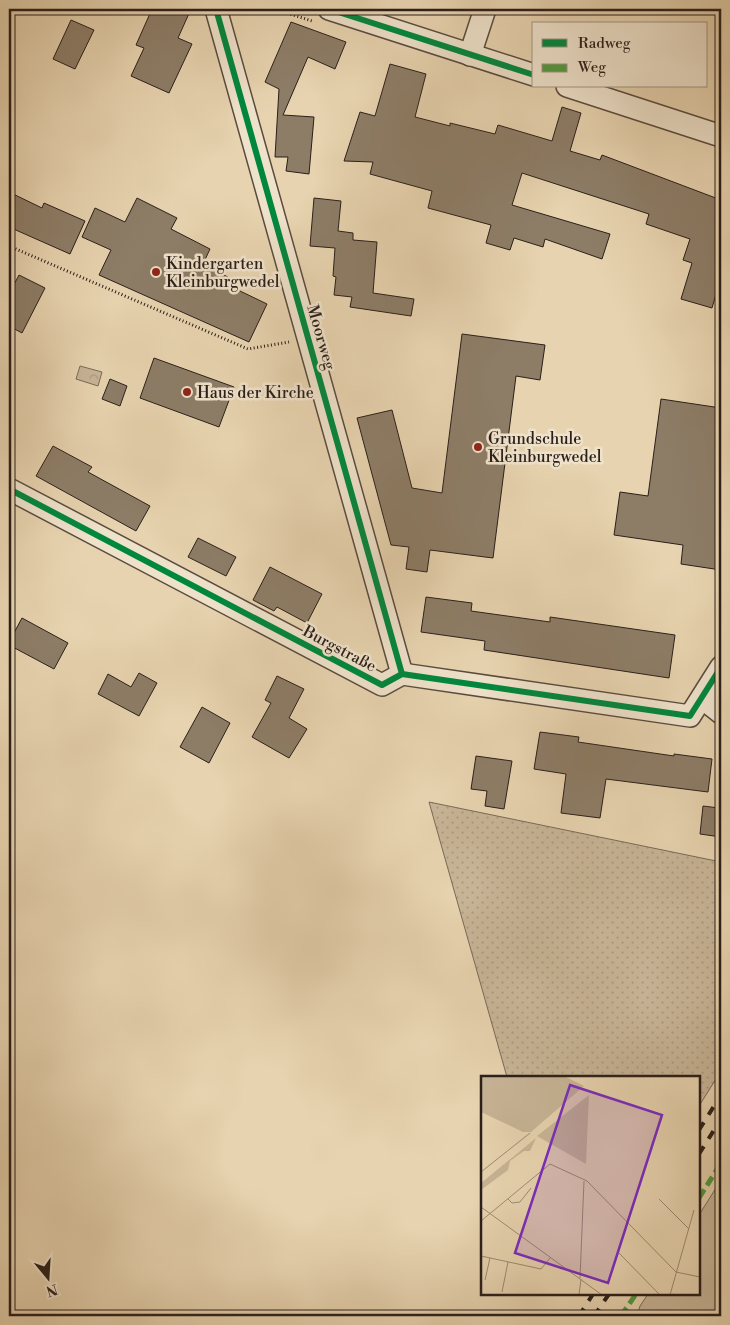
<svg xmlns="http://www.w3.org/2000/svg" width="730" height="1325" font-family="'Libre Bodoni',serif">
<defs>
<pattern id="grass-dots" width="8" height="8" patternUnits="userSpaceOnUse" patternTransform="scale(1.25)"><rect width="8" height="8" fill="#c7b496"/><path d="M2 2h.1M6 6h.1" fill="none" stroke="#ab9a81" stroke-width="1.8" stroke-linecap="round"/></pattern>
<pattern id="park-crowns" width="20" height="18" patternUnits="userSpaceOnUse" patternTransform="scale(1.25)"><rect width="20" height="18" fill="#c7b496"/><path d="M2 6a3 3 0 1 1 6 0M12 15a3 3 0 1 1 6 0" fill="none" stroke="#ab9a81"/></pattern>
</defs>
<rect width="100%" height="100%" fill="#e7d3af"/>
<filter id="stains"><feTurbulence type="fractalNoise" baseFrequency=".004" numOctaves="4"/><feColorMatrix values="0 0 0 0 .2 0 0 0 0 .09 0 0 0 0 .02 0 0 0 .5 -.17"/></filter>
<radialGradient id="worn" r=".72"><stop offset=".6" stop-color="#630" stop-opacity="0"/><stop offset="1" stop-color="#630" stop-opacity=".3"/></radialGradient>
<path fill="url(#grass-dots)" stroke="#796a58" d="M429,802l292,60v209l-22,35v-28l-192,-1z"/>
<path fill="url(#park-crowns)" stroke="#796a58" d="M80,366l22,6 -4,14 -22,-7z"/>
<path fill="#c7b496" stroke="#796a58" d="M721,1180v136h-84l3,-10 8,-12h51v-79z"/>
<g fill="#8d7d67" stroke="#2b1f1a">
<path d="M152,9h39l-13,29 14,6 -23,49 -38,-17 13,-28 -8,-3z"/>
<path d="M71,20l23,10 -19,39 -22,-10z"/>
<path d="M291,22l55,20 -11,27 -27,-12 -25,58 31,2 -5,57 -23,-3 2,-14h-13l4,-68 -14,-7z"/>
<path d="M390,64l36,10 -11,43 35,9v-3l45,11 3,-9 54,16 10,-34 19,6 -11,38 30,9 2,-5 119,45v77l-9,31 -31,-9 11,-36 -9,-3 7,-21 -44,-15 3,-10 -127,-41 -10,32 98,29 -8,25 -57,-20 -2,8 -29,-9 -4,12 -24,-7 5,-18 -63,-17 4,-17 -62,-17 3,-12 -29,-1 16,-49 15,4z"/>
<path d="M9,192l33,16 2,-5 41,18 -15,33 -61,-27z"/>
<path d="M137,198l40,20 -6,11 39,20 -7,15 38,20 -3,6 29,14 -18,38 -150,-67 12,-25 -29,-13 13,-29 30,14z"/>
<path d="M314,198l27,3 -3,30 15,2v7l24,2 -4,51 41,6 -3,17 -61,-9 2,-10 -18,-2 2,-18 -3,-1 2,-28 -25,-2z"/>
<path d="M19,275l26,13 -23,45 -13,-7v-32z"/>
<path d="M462,334l83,11 -5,35 -24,-4 -23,182 -63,-8 -3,22 -21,-3 3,-22 -18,-2 -34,-127 35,-8 20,78 30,5z"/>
<path d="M154,358l80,29 -15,40 -79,-29z"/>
<path d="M110,379l17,7 -7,20 -18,-7z"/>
<path d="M661,399l60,9v162l-40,-6 2,-19 -69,-10 6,-43 28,4z"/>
<path d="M53,446l39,21 -4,5 62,34 -14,25 -100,-55z"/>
<path d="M198,538l38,19 -10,19 -38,-19z"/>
<path d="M270,567l52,27 -15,29 -30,-16 -3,4 -21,-11z"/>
<path d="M426,597l46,6 -1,8 79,11v-5l125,18 -6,43 -185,-28 1,-9 -64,-9z"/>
<path d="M22,618l46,25 -14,26 -45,-24v-3z"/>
<path d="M139,673l18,10 -18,33 -41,-22 10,-20 23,13z"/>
<path d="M277,676l27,13 -15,29 18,11 -18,29 -37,-21 19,-34 -6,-3z"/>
<path d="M202,707l28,16 -21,40 -29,-16z"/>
<path d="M540,732l39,5 -1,5 96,14v-2l38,5 -4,33 -102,-13 -6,39 -39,-5 5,-39 -32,-5z"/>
<path d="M476,756l36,5 -8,48 -19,-3 2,-15 -16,-2z"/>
<path d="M703,806l16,2v6l2,1v22l-21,-3z"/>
</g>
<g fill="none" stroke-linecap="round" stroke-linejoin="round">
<defs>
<g id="minor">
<path d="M216,9l186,665"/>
<path d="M329,9l205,66"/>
<path d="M470,55l15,-46"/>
<path d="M567,86l154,50"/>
<path d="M9,489l373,196 20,-11 288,42 31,-49"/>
<path d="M702,698l19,15"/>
</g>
</defs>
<use href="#minor" stroke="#5a4c3f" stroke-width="24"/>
<g stroke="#2b1f1a" stroke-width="3" stroke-dasharray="1 2.5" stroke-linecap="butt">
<path d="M274,9l38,12"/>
<path d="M9,246l239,103 41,-7"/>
</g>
<use href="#minor" stroke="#efe2cb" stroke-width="21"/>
<g stroke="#2b1f1a" stroke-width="4" stroke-dasharray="9 9" stroke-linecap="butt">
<path d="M699,1130l22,-35"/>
<path d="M699,1154l22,-35"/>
<path d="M579,1316l14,-22"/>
<path d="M594,1316l15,-22"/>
</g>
<g stroke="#4f9a3e" stroke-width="5" stroke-dasharray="10 5" stroke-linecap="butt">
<path d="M699,1198l22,-35"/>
<path d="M621,1316l15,-22"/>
</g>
<defs>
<g id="cycleway">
<path d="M216,9l186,665"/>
<path d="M329,9l205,66"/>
<path d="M9,489l373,196 20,-11 288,42 31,-49"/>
</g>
</defs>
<use href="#cycleway" stroke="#efe2cb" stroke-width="9"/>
<use href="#cycleway" stroke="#00873e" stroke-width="6"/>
</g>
<g fill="#8f2418" stroke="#efe2cb" stroke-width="2">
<circle cx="156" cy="272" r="5"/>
<circle cx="187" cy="392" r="5"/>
<circle cx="478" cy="447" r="5"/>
</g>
<g text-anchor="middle" stroke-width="5" stroke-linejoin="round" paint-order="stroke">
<g font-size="16" fill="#2b1f1a" stroke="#efe2cb" text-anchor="start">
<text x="166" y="269">Kindergarten<tspan x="166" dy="18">Kleinburgwedel</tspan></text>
<text x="197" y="398">Haus der Kirche</text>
<text x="488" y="444">Grundschule<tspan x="488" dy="18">Kleinburgwedel</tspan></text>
</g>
<g font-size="16" fill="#2b1f1a" stroke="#efe2cb">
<text transform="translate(322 337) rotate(74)" y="6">Moorweg</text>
<text transform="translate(340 648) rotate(28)" y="6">Burgstraße</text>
</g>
</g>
<g transform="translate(481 1076)">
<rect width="219" height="219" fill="#e7d3af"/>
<path d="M108,19l-3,69 -49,-28zM55,62l-6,13h-6l-14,10 -2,9 -27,20v-7z" fill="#c7b496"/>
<path d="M0,0h83l20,10 -53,46h-8l-42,-20z" fill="#c7b496"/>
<path fill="none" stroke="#9c8b73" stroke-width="1" d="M0,96l49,-39M27,123l4,4 8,-1 11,-14M178,123l30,30M0,131l121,88M0,145l69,-57 37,17 89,91M138,177l41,42M0,180l60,13 9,-11M195,196l24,5M99,202l4,-97M4,204l5,-22M21,216l6,-30M98,219l2,-16M189,219l24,-85"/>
<path fill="#7b2cbf" fill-opacity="0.15" stroke="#7b2cbf" stroke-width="2.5" d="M89,9l92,30 -54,168 -93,-30z"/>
<rect width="219" height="219" fill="none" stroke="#2b1f1a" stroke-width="2.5"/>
</g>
<rect width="730" height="1325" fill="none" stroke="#e7d3af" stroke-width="30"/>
<rect x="10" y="10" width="710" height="1305" fill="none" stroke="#2b1f1a" stroke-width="2.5"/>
<rect x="15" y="15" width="700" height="1295" fill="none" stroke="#2b1f1a"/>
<rect x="532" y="22" width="175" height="65" fill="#efe2cb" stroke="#a19484"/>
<rect x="542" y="39" width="25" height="8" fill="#00873e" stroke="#a19484"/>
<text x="578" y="48" font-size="15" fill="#2b1f1a">Radweg</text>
<rect x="542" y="64" width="25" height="8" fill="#4f9a3e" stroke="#a19484"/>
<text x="578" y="72" font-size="15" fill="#2b1f1a">Weg</text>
<g transform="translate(48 1278) rotate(162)" stroke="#efe2cb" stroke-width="4" paint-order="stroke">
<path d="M0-4L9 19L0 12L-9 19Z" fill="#2b1f1a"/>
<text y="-8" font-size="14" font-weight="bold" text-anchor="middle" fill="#2b1f1a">N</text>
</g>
<rect width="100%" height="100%" filter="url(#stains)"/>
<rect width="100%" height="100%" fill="url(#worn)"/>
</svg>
